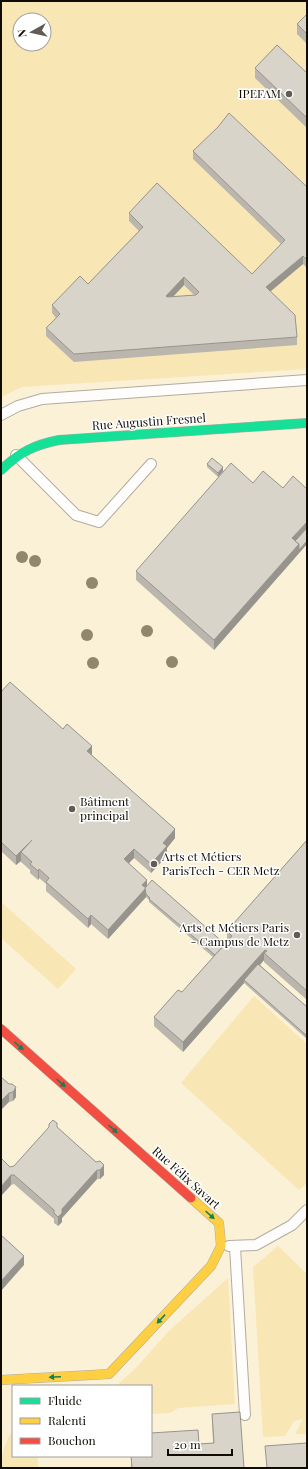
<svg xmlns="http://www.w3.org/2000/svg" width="308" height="1469" font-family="'Playfair Display',serif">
<rect width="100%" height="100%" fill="#f8f4e9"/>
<path fill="#fbf1d6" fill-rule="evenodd" d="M307,1v1467h-306v-1279zM13,1386h138v70h-138z"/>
<g fill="#f8e6b5" fill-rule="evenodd">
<path d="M1,1h306v368l-285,18 -21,10zM20,20h24v24h-24z"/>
<path d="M1,902l75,67 -18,20 -57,-51z"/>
<path d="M254,996l53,48v139l-8,7 -118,-107z"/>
<path d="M278,1246l29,28v160h-12l8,-15 -9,2 -9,15 -22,1 -10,-170z"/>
<path d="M228,1278l7,126 -57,4 -8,5 -19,1v-28h-35l20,-18 33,-37z"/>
<path d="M13,1430v26h25v12h-37c0,-14 4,-26 12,-38z"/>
</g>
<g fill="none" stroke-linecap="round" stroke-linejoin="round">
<defs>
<g id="lane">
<path d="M1,415l17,-9 24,-7 265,-19"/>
<path d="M16,455l60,60 23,7 52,-58"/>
<path d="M229,1246l27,-1 36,-20 15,-15"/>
<path d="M235,1247l10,168"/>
</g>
<path id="fast" d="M1,470c19,-18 33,-25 58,-30l248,-17"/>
<path id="slow" d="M1,1380l108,-6 102,-108 10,-20 -2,-23 -28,-25"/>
<path id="jam" d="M1,1029l190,169"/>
</defs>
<use href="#lane" stroke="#b0aca2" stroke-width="12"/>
<use href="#fast" stroke="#b0aca2" stroke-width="10"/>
<use href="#slow" stroke="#b0aca2" stroke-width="10"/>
<use href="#jam" stroke="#b0aca2" stroke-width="10"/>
<use href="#lane" stroke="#fefdfc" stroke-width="10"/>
<use href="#fast" stroke="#16e098" stroke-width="9"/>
<use href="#slow" stroke="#ffcf43" stroke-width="9"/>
<use href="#jam" stroke="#f24e42" stroke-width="9"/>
</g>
<g fill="#90876e">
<circle cx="22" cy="557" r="6"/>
<circle cx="35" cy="561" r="6"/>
<circle cx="92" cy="583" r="6"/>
<circle cx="147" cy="631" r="6"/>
<circle cx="87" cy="635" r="6"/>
<circle cx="172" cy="662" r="6"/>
<circle cx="93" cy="663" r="6"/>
</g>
<g fill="#bab6ad" fill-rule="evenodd">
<path d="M307,14v30l-10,-10v-10z"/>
<path d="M255,68l52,5v55l-52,-50z"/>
<path d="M193,151l114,36v81l-4,-4 -33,28 27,45v8l-223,17 -28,-26v-8l10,-10 -4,-5v-8l36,-21 51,-53 -10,-10v-8l123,61 29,-30 -88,-85zM184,285l10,10 -21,2z"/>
<path d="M207,464l16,7 -5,6 -11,-10z"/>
<path d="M307,544l-93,106 -78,-70v-9z"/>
<path d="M1,692l91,63 83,83 -8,10v8l-16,17 -17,-15 -5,5 18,23 78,58 3,-3 -1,-1v-9l80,-91v160l-43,-38v-2l-4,5 47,42v32l-63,-56 -61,69 -29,-26v-9l28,-25 31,-35 -64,-55v-2l-3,-3 -38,42 -17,-15 -3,4 -42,-37v-7l-7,-6 -1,2 -8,-7v-3l-9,-8v-1l-5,4 -15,-14z"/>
<path d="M1,1077l15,20 -3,4 -4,1z"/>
<path d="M49,1124l8,3 39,35 8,13 -4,4h-3l-35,39v4l-4,4 -4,-3v-4l-40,-35 -3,1 -10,11v-38l9,9 4,-1 35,-38z"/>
<path d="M212,1414l32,54h-113v-12h20l48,-12 14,-1z"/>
</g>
<g fill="#97948d">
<path d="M303,256v8l-37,31v-8z"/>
<path d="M184,277v8l-18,19v-8z"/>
<path d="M223,467v4l-5,6v-4z"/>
<path d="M307,522v9l-13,15 -2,-8z"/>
<path d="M307,541v3l-93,106v-10l85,-96z"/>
<path d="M92,746v9l-5,-4z"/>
<path d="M175,829v9l-8,10v8l-16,17v-9l12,-21z"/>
<path d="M32,840l-11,12v9l-5,4v-9z"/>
<path d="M134,849v9l-10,10v-9z"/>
<path d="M39,869v9l-1,2v-9z"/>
<path d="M147,880v9l-1,1v7l-38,42v-9l34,-45z"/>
<path d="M91,915v9l-3,4v-9z"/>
<path d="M265,950v4l-1,-1v7l-18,21 -2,-1v3l-61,69v-10z"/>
<path d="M16,1087v10l-3,4v-9z"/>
<path d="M9,1093v9l-8,8v-9z"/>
<path d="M104,1165v10l-4,4v-9z"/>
<path d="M97,1170v9l-35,39v4l-4,4v-9l4,-8z"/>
<path d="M11,1175v10l-10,11v-9z"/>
<path d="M24,1256v9l-23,26v-10z"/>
</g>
<g fill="#d8d4c9" stroke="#97948d" fill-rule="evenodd">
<path d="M307,14v20l-10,-10z"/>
<path d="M277,45l30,28v45l-52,-50z"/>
<path d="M229,113l78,74v73l-4,-4 -37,31 29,28 2,22 -223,17 -28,-26 14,-14 -8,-9 28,-29 8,8 55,-57 -14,-14 28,-30 95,91 33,-34 -92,-89 25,-24zM184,277l15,15 -3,3 -29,2 -1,-1z"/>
<path d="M212,458l11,9 -5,6 -11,-9z"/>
<path d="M231,463l22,20 10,-12 20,17 10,-12 14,13v33l-15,16 7,6 -85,96 -78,-69z"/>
<path d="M307,528v13l-8,9v-6l-4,-3z"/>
<path d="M10,682l53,47 4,-5 25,22 -5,5 88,78 -12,14 4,3 -16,18 -17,-15 -10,10 23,21 -5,5 4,3 -38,42 -17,-15 -3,4 -42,-37 3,-4 -10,-9 -1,2 -8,-7 2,-2 -11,-10 11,-12 -16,16 -15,-14v-150z"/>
<path d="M307,840v151l-43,-38 3,-2 -2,-1 -82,92 -29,-25 24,-27 4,2 50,-56 -5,-5z"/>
<path d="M152,880l73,64 -10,11 -66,-56 1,-1 -4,-4 -1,-6z"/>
<path d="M258,964l49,43v29l-63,-56z"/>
<path d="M1,1077l8,7h3l4,3 -3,5 -4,1 -8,8z"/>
<path d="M53,1120l4,3v4l39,35 4,-1 4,4 -4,5h-3l-35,39v4l-4,4 -4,-4v-3l-40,-35h-3l-10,12v-29l9,9 4,-1 35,-39v-3z"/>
<path d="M1,1235l23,21 -23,25z"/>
<path d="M240,1412l4,56h-112l-1,-12h20v-23l47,-3 1,14 15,-1 -2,-29z"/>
<path d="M307,1443v25h-40l-2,-22z"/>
</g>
<defs><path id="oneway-solid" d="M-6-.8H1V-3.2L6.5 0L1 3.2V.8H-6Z"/></defs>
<g fill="#138155">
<use href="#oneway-solid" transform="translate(19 1046) rotate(42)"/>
<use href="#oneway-solid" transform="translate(61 1083) rotate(42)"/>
<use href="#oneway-solid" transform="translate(113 1129) rotate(42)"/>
<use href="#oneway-solid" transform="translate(210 1215) rotate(42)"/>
<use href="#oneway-solid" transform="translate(161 1319) rotate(133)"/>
<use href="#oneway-solid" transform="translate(55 1377) rotate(177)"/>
</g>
<g fill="#615d54" stroke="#fff" stroke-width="1.5">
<circle cx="289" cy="94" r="4"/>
<circle cx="72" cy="809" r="4"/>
<circle cx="154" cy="864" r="4"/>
<circle cx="297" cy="935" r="4"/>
</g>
<g text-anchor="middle" stroke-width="3" stroke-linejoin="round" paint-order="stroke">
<g font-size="12" fill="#100c03" stroke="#fff" text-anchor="end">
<text x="281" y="98">IPEFAM</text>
<text x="80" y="806" text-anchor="start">Bâtiment<tspan x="80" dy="14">principal</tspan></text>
<text x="162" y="861" text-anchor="start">Arts et Métiers<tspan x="162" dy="14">ParisTech - CER Metz</tspan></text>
<text x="289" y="932">Arts et Métiers Paris<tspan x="289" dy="14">- Campus de Metz</tspan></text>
</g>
<g font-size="12" fill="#100c03" stroke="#fff">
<text transform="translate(149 422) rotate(-4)" y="4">Rue Augustin Fresnel</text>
<text transform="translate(186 1178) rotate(42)" y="4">Rue Félix Savart</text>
</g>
</g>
<rect width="308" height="1469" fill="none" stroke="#100c03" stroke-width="4"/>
<rect x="12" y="1385" width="140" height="72" fill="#ffffff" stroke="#9f9e9a"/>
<rect x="20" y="1398" width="20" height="6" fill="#16e098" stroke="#9f9e9a"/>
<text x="48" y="1405" font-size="12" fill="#100c03">Fluide</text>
<rect x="20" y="1418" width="20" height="6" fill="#ffcf43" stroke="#9f9e9a"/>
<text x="48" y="1425" font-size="12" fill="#100c03">Ralenti</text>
<rect x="20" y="1438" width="20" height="6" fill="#f24e42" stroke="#9f9e9a"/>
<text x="48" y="1445" font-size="12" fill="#100c03">Bouchon</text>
<g transform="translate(32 32) rotate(262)"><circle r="19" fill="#ffffff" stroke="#9f9e9a"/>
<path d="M0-3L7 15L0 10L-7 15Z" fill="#615d54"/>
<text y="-6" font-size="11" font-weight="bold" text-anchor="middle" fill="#100c03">N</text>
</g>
<path d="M168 1449v6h64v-6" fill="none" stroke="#100c03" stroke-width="2"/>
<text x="174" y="1449" font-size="12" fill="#100c03" stroke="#ffffff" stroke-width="3" paint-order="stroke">20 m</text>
</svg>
